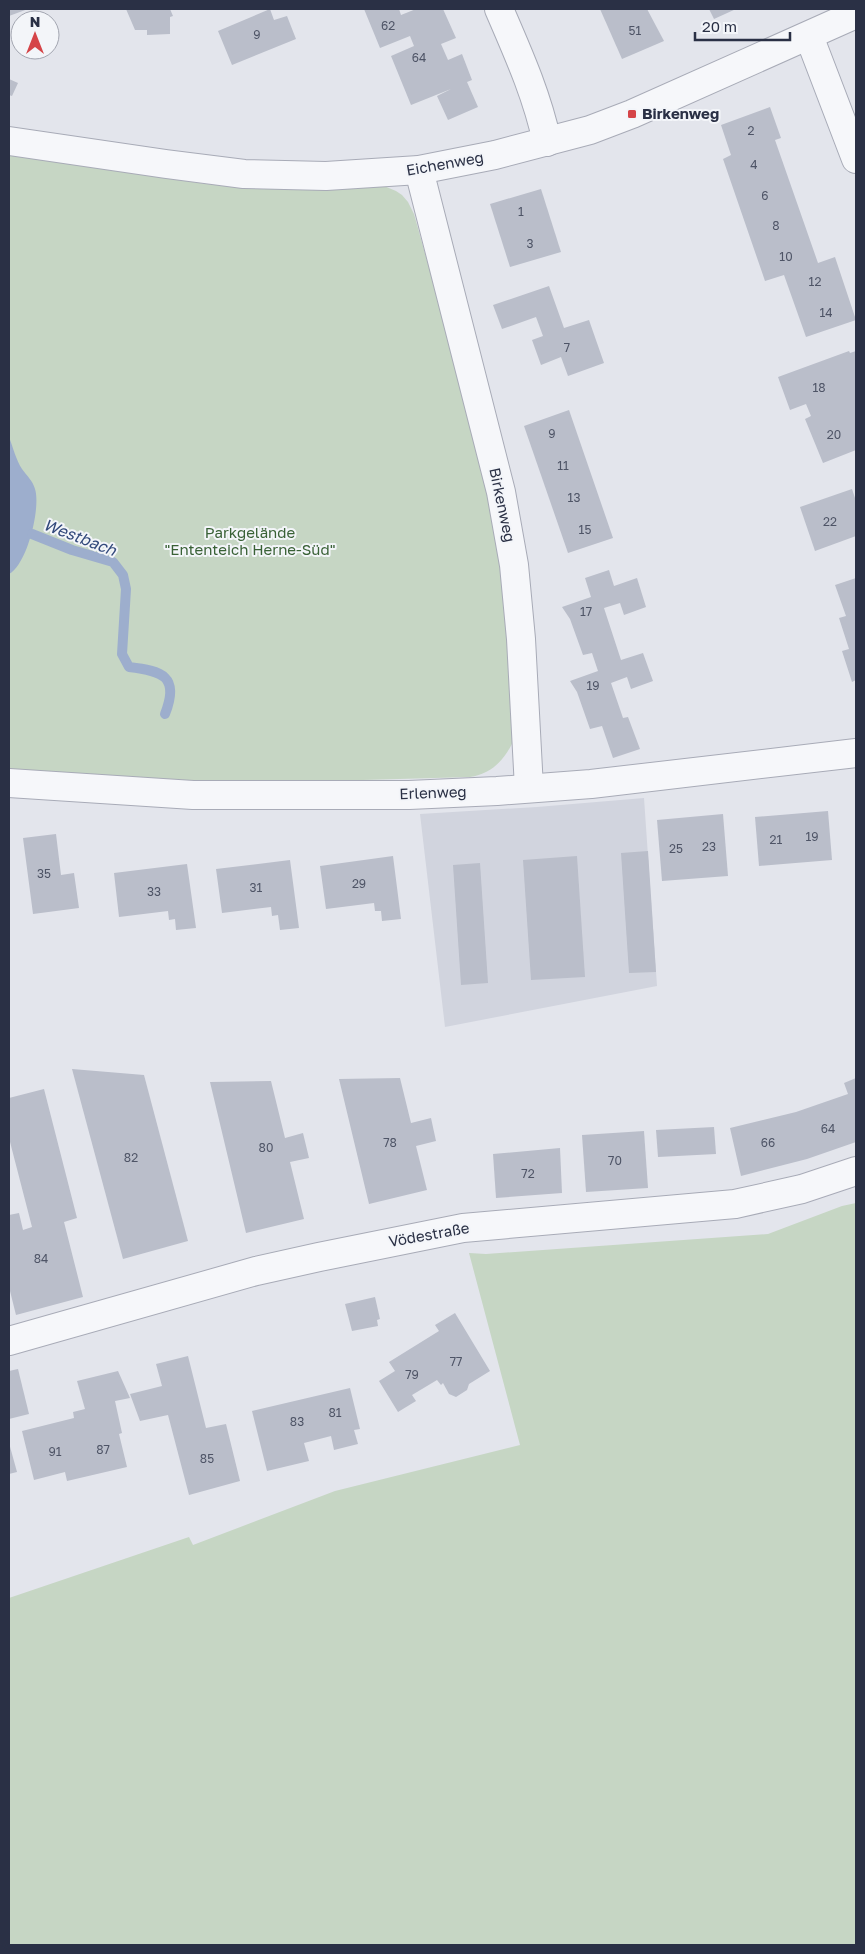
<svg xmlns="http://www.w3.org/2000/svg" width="865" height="1954" font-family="'Golos Text',sans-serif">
<rect width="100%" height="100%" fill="#e3e5ec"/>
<path fill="#d1d4de" d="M644,798l13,188 -212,41 -25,-213 117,-7z"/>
<g fill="#c6d6c4">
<path d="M9,154l197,30 83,5 95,-3 12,5 6,4 6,7 6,12 31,111 36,142 11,52 11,66 12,152c-8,20 -22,37 -45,40l-178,5h-98l-185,-11z"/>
<path d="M856,1203v742h-847v-347l180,-61 4,8 142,-54 185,-46 -51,-192 17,1 282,-20 74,-28z"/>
</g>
<path fill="#9daecd" d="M9,437c4,10 7,23 13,32 5,7 11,12 13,20 6,19 -8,76 -26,85z"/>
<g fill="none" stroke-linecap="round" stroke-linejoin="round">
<path stroke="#9daecd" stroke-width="10" d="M32,534l40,16 41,12 10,13 3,14 -4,65 7,13c33,4 51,9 36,47"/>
</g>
<g fill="#babeca">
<path d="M9,9h19l-19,7z"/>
<path d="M126,9h44l3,7 -3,1v17l-23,1v-5h-12z"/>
<path d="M270,9l4,11 13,-4 9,23 -64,26 -14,-34z"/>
<path d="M364,9h35l2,6 15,-6h27l13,29 -15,6 7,16 14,-6 10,26 -5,2 11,25 -30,13 -11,-24 14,-7 -40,16 -20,-49 23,-10 -4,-10 -30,12z"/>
<path d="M600,9h47l17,32 -42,18z"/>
<path d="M709,9h27l-22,10z"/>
<path d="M9,79l9,4 -6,13 -3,-1z"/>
<path d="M770,107l11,31 -6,2 43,123 17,-6 21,63 -50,17 -22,-62 -19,6 -42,-122 8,-4 -10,-30z"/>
<path d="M541,189l20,63 -51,15 -20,-63z"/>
<path d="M549,286l15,42 25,-8 15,43 -36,13 -7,-19 -20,8 -9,-25 11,-4 -7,-19 -34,12 -9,-24z"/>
<path d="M849,351l1,2 6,-2v99l-33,13 -18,-44 6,-3 -5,-12 -16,6 -12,-33z"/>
<path d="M569,410l44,128 -45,15 -44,-127z"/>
<path d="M852,489l4,12v35l-41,15 -15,-44z"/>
<path d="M609,570l5,16 23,-8 9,29 -22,8 -4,-12 -16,5 17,52 22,-7 10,28 -22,8 -4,-12 -16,6 12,35 5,-1 12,32 -27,9 -11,-32 -12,3 -13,-37 -7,-11 28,-10 -6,-18 -9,2 -13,-36 -8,-12 29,-10 -6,-19z"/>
<path d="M856,578v102l-4,2 -10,-31 7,-2 -10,-31 7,-2 -11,-31z"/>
<path d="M828,811l4,49 -73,6 -4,-49z"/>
<path d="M723,814l5,62 -66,5 -5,-61z"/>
<path d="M56,834l5,41 13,-2 5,35 -46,6 -10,-76z"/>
<path d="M648,851l8,121 -27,1 -8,-120z"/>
<path d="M393,856l8,63 -19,2 -1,-10h-6l-1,-8 -48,6 -6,-43z"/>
<path d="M577,856l8,121 -54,3 -8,-120z"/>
<path d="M290,860l9,68 -19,2 -2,-15 -6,1 -1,-9 -49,6 -6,-44z"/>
<path d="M480,863l8,120 -27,2 -8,-120z"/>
<path d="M187,864l9,64 -20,2 -1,-11 -6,1 -1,-9 -49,6 -5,-44z"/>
<path d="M72,1069l72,6 44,166 -65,18z"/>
<path d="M400,1078l11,45 20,-5 5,23 -20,5 11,44 -58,14 -30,-125z"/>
<path d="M856,1078v64l-49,17 -66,17 -11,-48 66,-16 52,-18 -4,-11z"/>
<path d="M271,1081l14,57 18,-5 6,25 -19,4 14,57 -58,14 -36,-151z"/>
<path d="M44,1089l33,129 -13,4 19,75 -67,18 -7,-28v-72l10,-2 4,17 9,-3 -23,-89v-40z"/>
<path d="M714,1127l2,27 -58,3 -2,-27z"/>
<path d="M644,1131l4,57 -62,4 -4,-57z"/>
<path d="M560,1148l2,45 -66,5 -3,-44z"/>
<path d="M375,1297l5,22 -3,1 1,6 -26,5 -7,-27z"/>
<path d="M455,1313l35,58 -21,13 -2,6 -11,7 -7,-3 -6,-11 -2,2 -4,-5 -25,15 4,6 -18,11 -19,-31 16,-10 -6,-9 50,-31 -4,-6z"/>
<path d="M188,1356l18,72 20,-4 14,57 -51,14 -21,-80 -28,6 -10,-27 32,-8 -6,-22z"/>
<path d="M18,1369l11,45 -20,5v-48z"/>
<path d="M118,1371l12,27 -15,3 7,32 -3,1 8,33 -60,14 -2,-9 -31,8 -12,-49 52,-13 -1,-6 12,-3 -8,-28z"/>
<path d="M350,1388l10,41 -6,1 4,14 -24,6 -3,-14 -27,7 5,18 -42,10 -15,-60z"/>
<path d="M9,1443l8,29 -8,2z"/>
</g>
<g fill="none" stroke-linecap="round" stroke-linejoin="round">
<defs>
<g id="minor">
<path d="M499,9c19,44 38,86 48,133"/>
<path d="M809,36l47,123"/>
<path d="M9,141l157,23 78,10 82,2 93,-6 76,-15 95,-25 42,-16 224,-100"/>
<path d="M419,170l82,322 13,73 7,74 8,149"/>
<path d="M9,783l184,12h216l88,-4 94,-7 265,-31"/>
<path d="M9,1341l247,-70 63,-14 144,-29 272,-24 67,-15 54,-18"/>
</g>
</defs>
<use href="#minor" stroke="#a8abb7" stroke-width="30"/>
<use href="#minor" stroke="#f6f7fa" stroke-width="28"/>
</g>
<rect fill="#d54448" stroke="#f3f5f9" stroke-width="2" x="627" y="109" width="10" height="10" rx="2.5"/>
<g text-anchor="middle" stroke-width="4" stroke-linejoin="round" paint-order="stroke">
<g font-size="12" fill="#4e5466">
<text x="388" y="30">62</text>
<text x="635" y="35">51</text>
<text x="257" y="39">9</text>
<text x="419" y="62">64</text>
<text x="751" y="135">2</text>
<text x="754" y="169">4</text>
<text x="765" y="200">6</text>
<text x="521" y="216">1</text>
<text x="776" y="230">8</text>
<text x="530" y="248">3</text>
<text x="786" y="261">10</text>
<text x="815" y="286">12</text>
<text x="826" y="317">14</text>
<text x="567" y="352">7</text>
<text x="819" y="392">18</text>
<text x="552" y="438">9</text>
<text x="834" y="439">20</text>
<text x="563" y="470">11</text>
<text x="574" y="502">13</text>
<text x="830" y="526">22</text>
<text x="585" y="534">15</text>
<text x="586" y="616">17</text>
<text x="593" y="690">19</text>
<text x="812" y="841">19</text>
<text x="776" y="844">21</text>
<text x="709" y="851">23</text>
<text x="676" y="853">25</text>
<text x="44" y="878">35</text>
<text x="359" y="888">29</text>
<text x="256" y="892">31</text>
<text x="154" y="896">33</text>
<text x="828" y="1133">64</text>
<text x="390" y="1147">78</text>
<text x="768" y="1147">66</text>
<text x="266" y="1152">80</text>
<text x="131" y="1162">82</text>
<text x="615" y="1165">70</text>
<text x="528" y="1178">72</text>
<text x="41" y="1263">84</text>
<text x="456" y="1366">77</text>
<text x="412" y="1379">79</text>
<text x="335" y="1417">81</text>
<text x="297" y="1426">83</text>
<text x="103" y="1454">87</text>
<text x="55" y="1456">91</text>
<text x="207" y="1463">85</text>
</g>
<g font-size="15" font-weight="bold" fill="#2a3045" stroke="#f3f5f9" text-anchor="start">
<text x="642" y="119">Birkenweg</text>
</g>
<g font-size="15" fill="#2a3045" stroke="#f3f5f9">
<text transform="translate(445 164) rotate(-10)" y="5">Eichenweg</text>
<text transform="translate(502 505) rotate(78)" y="5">Birkenweg</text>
<text transform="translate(433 793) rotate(-2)" y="5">Erlenweg</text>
<text transform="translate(429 1235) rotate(-10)" y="5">Vödestraße</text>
</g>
<g font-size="15" fill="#396136" stroke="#f3f5f9">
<text x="250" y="538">Parkgelände<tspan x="250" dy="17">"Ententeich Herne-Süd"</tspan></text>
</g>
<g font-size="16" font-style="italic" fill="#32497b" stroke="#f3f5f9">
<text transform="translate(80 537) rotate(21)" y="6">Westbach</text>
</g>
</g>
<rect width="865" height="1954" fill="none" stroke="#2a3045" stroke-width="20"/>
<g transform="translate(35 35)"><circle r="24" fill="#f3f5f9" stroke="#a3a6b1"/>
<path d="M0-4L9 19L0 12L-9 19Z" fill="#d54448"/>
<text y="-8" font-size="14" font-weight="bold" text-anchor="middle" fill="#2a3045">N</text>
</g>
<path d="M695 32v8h95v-8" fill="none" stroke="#2a3045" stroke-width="2.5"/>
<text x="702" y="32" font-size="15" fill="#2a3045" stroke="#f3f5f9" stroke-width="4" paint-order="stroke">20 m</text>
</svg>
